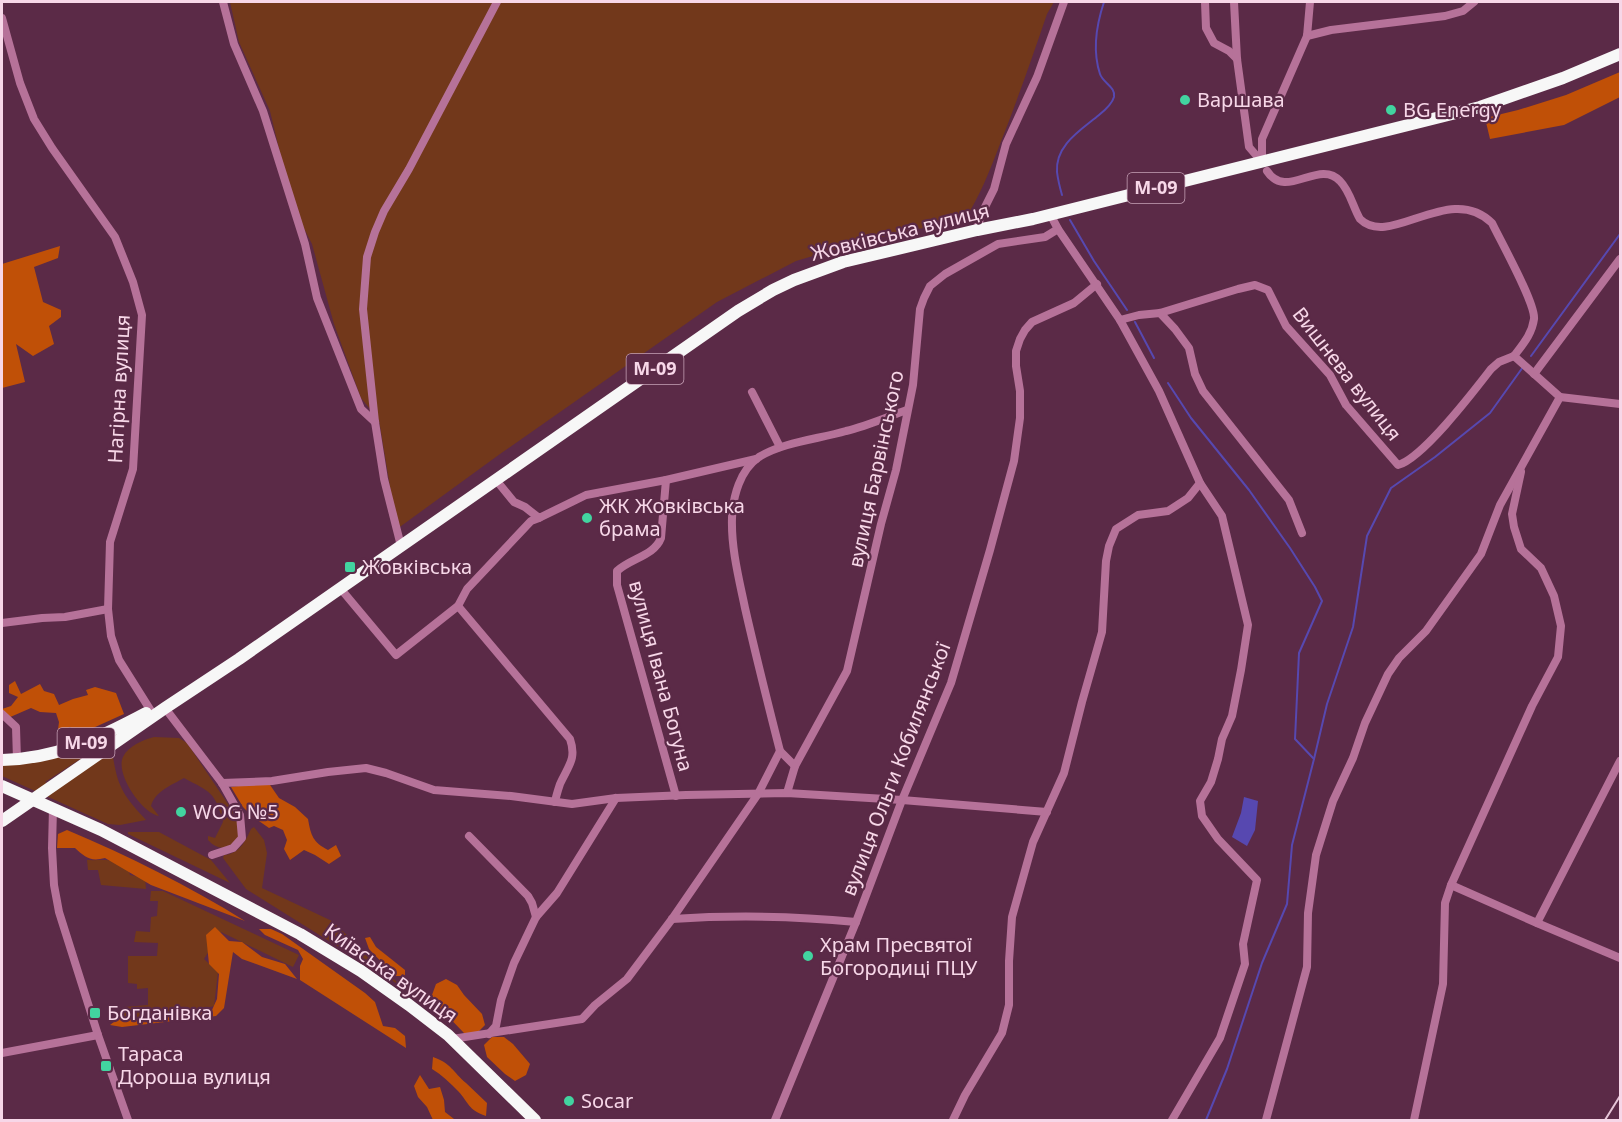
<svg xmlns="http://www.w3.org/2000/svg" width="1622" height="1122" font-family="'Noto Sans',sans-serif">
<rect width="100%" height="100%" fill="#5b2a47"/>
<g fill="#72381b">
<path d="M230,2h824l-7,12c-15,44 -30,87 -47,130 -10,26 -20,52 -35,75l-98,21 -71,21 -79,41 -217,152 -103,75 -18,-109 -18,-22 -27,-74 -22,-80 -19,-37 -23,-96 -31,-69z"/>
<path d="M122,732l-77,50 13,6 54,-38c5,36 10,44 34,70l-26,5 -12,-1 -106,-48v-13z"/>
<path d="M154,737l25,1 8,5 45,67 6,14 1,13c-9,12 -20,15 -31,3v-4l7,2 8,-16c-8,-31 -13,-30 -39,-44 -12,7 -29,13 -33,28l8,10c-17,-3 -44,-42 -36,-59 5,-11 20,-17 31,-20z"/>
<path d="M254,827l10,13 3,13 -5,35 70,33 66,62 -1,1 -37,-27 -7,-1 -107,-67 -23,-31 1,-3c15,-1 21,-13 27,-26z"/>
<path d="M128,832h31l52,28 19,23 -102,-49z"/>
<path d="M87,860c16,1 38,-4 43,15l15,3 1,11 -45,-4 -3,-15h-10z"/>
<path d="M151,891h12l136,64 -6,12 -72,-35 -17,27 14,13 -4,34 -38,10 -53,2 1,-11 24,-2v-17l-11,1v-5l-9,-1v-27h29l1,-13 -24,-1 2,-11 14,1 1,-15 6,-1 1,-15h-8z"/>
</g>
<g fill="#c05007">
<path d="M1620,72v25l-56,28 -74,14 -5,-21 33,-8 48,-15z"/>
<path d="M60,246l-2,12 -24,9 9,35 18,8v7l-12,9 5,18 -21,12 -17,-12 9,38 -23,6v-124z"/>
<path d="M15,681l6,13 19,-10 4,7 10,3 5,11 14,-6 15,-4 -2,-5 9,-3 21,6 8,21 -31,14 -18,3 -5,-4 -11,6 -1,-3 1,-8 -3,-9 -16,-1 -9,-4 -23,10 -6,-9 9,-3 7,-9 -9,-4v-8z"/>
<path d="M268,782l11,16 16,9 13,12c3,17 5,23 20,31l8,-5 5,11 -12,8 -14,-9 -11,-5 -14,10 -6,-11 3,-9 -4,-10 -9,-4 -5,2 -17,-12 -9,-9 -12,-20z"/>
<path d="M67,830c62,26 122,56 178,91l-94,-36 -46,-27c-15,4 -20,-1 -30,-10h-18l1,-14z"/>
<path d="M215,927l14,14 13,1 20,15 23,7 12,15 -55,-20 -9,-7 -9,56 -8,8 -94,11 -12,-2 9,-7 25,2 68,-10 5,-11 2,-25 -10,-10 -3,-29z"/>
<path d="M259,929h12l11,5 83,59 10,9 8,24 12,2 10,8 1,12 -106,-68v-14l3,-7 -5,-9 -33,-15z"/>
<path d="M370,937l6,10 29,23v6h-10l-26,-27 -4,-11z"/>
<path d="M446,979l11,6 7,10 18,19 3,11 -9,9 -12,-1 -26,-27 -6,-11 4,-11z"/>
<path d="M492,1037h12l9,7 17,20 -4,11 -11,6 -10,-7 -18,-17 -3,-12z"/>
<path d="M433,1057c18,6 20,15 33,26 7,7 14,13 21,20l-1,13c-19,-7 -16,-12 -28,-25 -8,-8 -16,-16 -26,-22z"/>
<path d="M420,1075l9,14 11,-2 4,13 1,12 9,7v1h-21l-6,-13 -9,-10 -4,-11z"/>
</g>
<path fill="#5748b0" d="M1244,797l14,4 -3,29 -8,16 -15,-9 9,-24z"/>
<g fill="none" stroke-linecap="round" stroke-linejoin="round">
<g stroke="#5748b0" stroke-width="2">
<path d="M1062,195c-2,-7 -4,-15 -5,-23 -2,-27 24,-42 42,-57 5,-4 13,-11 15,-18 2,-10 -11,-14 -14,-23 -8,-24 -4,-48 4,-72"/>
<path d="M1070,220l24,41 33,49"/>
<path d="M1135,322l19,36"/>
<path d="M1531,356l89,-122"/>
<path d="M1168,383l23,35 58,72 41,58 25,39 7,14 -23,52 -4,86 19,20 -22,86 -5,59 -25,59 -35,106 -21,51"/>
<path d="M1314,759l13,-55 26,-77 14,-91 24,-48 44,-31 55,-44 33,-46"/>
</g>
<g stroke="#b67299" stroke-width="8">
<path d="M223,2l11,42 29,67 42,133 12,54 44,111 14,13"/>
<path d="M1205,2l1,26 8,15 15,8 8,8"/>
<path d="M1234,2l3,57 12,88 13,15"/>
<path d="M2,18l18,65 14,36 18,29 63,89 18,45 9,33 -9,154 -23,73 -2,67 3,27 8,24 32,51"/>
<path d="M1307,36l24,-6 114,-14 18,-5 11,-9"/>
<path d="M1262,162v-23l45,-103 3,-34"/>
<path d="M1267,171c19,30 52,-13 73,10 10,10 13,26 20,38 30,30 90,-38 132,4 8,17 44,81 42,96 -2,15 -11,25 -20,37"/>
<path d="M1050,214l8,15 62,91 39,71 41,92 22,33 26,109 -7,45 -9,46 -10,23 -4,20 -7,23 -11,19 2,15 16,23 39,41 -14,64 2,20 -25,74 -48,82"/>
<path d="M977,230l4,-15 13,-26 12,-45 31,-67 27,-75"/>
<path d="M1160,313l15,16 14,19 6,26 8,17 86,109 13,33"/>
<path d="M1120,320l19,-5 21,-2 78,-24 17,-4 13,5 18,36 44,49 16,30 52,60c25,-7 76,-74 93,-96l8,-7 15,-6"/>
<path d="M1514,356l46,41"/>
<path d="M1534,374l86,-115"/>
<path d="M752,392l28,55"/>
<path d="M1560,397l60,7"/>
<path d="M496,480l18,22 11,5 14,11 47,-23 80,-15 90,-21"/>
<path d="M666,480l-5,58c-7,18 -30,20 -44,33v14l59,211"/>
<path d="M401,546l-17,-67 -9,-57 -12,-113 4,-52 8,-25 9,-21 25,-42 88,-167"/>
<path d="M340,588l56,67 62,-49 9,-17 64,-68 8,-3"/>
<path d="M458,606l112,133c7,20 -2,27 -10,45 -2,6 -4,12 -5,18"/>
<path d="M2,623l40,-5 23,-1 43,-8"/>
<path d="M165,708l57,75 18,32 2,23 -9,10 -21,7"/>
<path d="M2,714l14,13 1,33"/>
<path d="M780,751l15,15 52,-95 34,-147 15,-54 17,-85 7,-76 4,-11 6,-12 15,-12 53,-30 47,-7 13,-8"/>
<path d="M222,783l50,-2 56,-9 38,-4 20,5 48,17 77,6 61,8 44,-6 70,-3 101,-2 115,7 145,12"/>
<path d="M787,793l8,-27"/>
<path d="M53,808l-1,40 2,37 5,27 39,123 30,85"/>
<path d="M469,836l59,60 4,7 4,14"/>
<path d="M1451,885l86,38 83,35"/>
<path d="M672,919c61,-4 123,-3 184,3"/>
<path d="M1537,923l83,-162"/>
<path d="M489,1034l7,-8 5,-26 13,-37 22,-46 21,-24 59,-95"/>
<path d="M452,1039l130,-20 13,-14 32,-26 45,-60 86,-125 22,-43c-12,-47 -24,-95 -35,-143 -6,-29 -14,-60 -13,-90 1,-22 8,-48 27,-61 24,-15 60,-18 87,-26 21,-5 41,-14 61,-21"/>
<path d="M2,1053l96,-18"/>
<path d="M775,1120l81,-198 46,-122 49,-117 39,-133 24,-89 6,-43v-27l-4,-25v-15l4,-12 5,-9 7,-8 42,-19 23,-19"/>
<path d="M953,1120l12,-25 37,-62 7,-28v-44l3,-44 21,-75 31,-69 18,-71 20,-70 4,-71 3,-15 7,-17 22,-14 30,-4 20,-13 12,-15"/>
<path d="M1266,1120l41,-153 1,-54 8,-58 17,-54 20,-43 12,-35 23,-49 11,-16 27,-27 55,-77 19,-49 60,-108"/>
<path d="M1414,1120l29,-136 2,-81 6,-18 81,-179 26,-49 3,-31 -7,-30 -13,-28 -20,-19 -7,-22 -2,-13 9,-42"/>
</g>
<g stroke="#f7f7f7" stroke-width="12">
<path d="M2,760c54,-1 97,-22 144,-47"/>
<path d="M2,786l99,44 199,104 61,37 48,34 39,30 87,85"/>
<path d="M2,821l163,-113 74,-49 499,-348 35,-21 21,-10 49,-18 134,-32 56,-11 447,-112 83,-29 57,-24"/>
</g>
<path stroke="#e6c5d7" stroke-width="2" d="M1605,1120l15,-24"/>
</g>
<g fill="#42d4a0" stroke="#5b2a47" stroke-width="2">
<circle cx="1185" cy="100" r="6"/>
<circle cx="1391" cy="110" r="6"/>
<circle cx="587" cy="518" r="6"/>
<rect x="344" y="561" width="12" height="12" rx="3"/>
<circle cx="181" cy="812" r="6"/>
<circle cx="808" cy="956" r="6"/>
<rect x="89" y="1007" width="12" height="12" rx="3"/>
<rect x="100" y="1060" width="12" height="12" rx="3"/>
<circle cx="569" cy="1101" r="6"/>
</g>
<g text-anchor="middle" stroke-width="4.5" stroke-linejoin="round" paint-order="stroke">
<g fill="#5b2a47" stroke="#c8a3b8" stroke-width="1.5">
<rect x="1127.5" y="173" width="57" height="30" rx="4.5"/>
<rect x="626.5" y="354" width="57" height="30" rx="4.5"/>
<rect x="57.5" y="728" width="57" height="30" rx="4.5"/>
</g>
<g font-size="18" font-weight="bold" fill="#f7d7e8">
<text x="1156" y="194">М-09</text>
<text x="655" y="375">М-09</text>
<text x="86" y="749">М-09</text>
</g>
<g font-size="20" fill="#f7d7e8" stroke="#5b2a47" text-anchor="start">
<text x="1197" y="107">Варшава</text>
<text x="1403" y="117">BG Energy</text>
<text x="599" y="513">ЖК Жовківська<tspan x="599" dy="23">брама</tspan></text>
<text x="362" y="574">Жовківська</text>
<text x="193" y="819">WOG №5</text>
<text x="820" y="952">Храм Пресвятої<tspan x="820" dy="23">Богородиці ПЦУ</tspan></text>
<text x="107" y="1020">Богданівка</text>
<text x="118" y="1061">Тараса<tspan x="118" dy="23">Дороша вулиця</tspan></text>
<text x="581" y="1108">Socar</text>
</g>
<g font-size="20" fill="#f7d7e8" stroke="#5b2a47">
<text transform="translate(900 232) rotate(-14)" y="7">Жовківська вулиця</text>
<text transform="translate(1347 374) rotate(52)" y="7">Вишнева вулиця</text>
<text transform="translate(119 389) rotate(-87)" y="7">Нагірна вулиця</text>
<text transform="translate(876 469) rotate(-78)" y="7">вулиця Барвінського</text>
<text transform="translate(661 676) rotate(75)" y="7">вулиця Івана Богуна</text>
<text transform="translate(896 769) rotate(-69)" y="7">вулиця Ольги Кобилянської</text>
<text transform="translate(391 973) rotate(35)" y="7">Київська вулиця</text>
</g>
</g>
<rect width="1622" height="1122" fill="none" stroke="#f7d7e8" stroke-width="6"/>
</svg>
